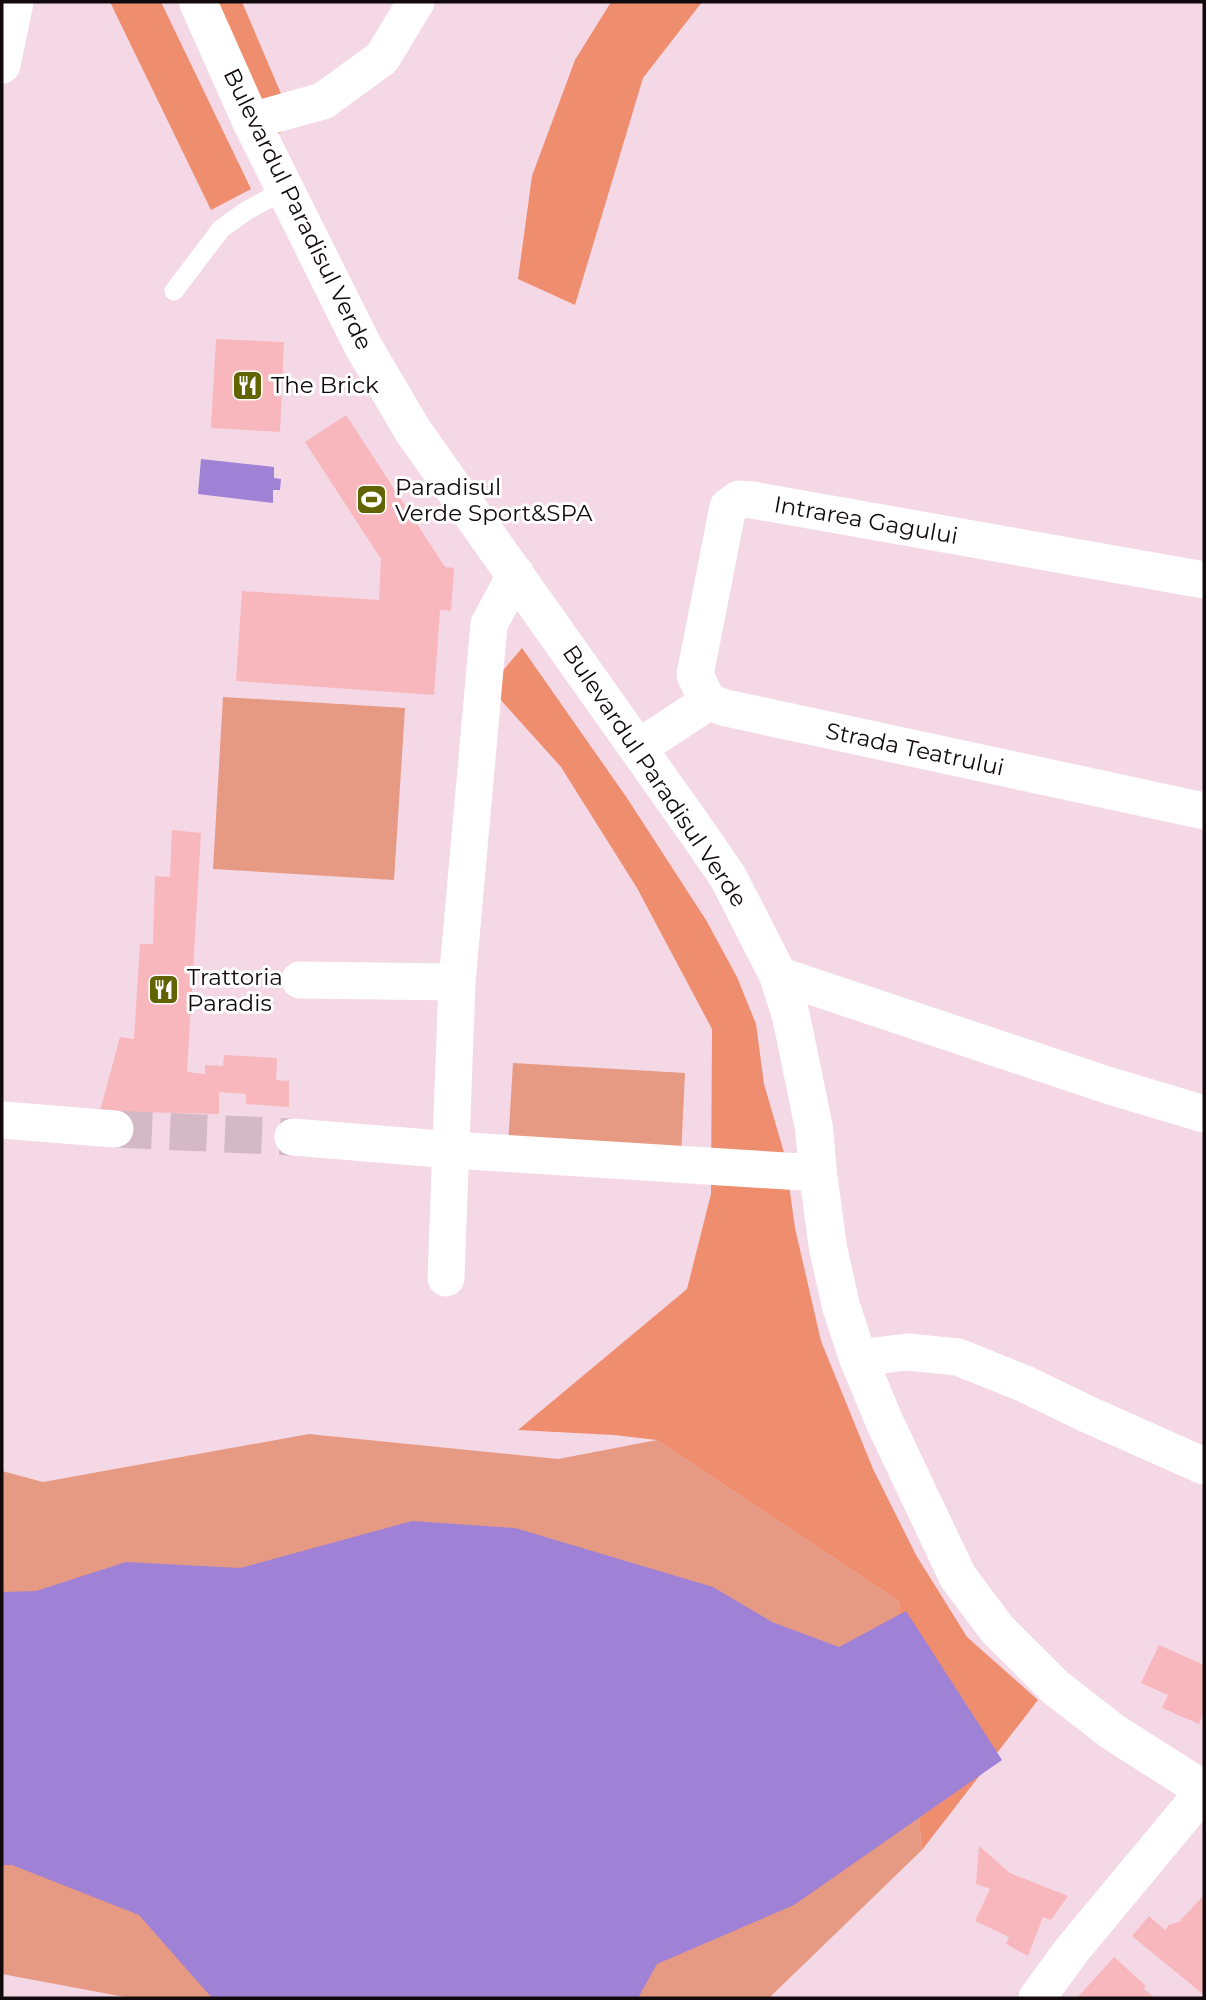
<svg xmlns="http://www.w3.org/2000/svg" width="1206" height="2000" font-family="Montserrat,sans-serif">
<rect width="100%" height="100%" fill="#f5d8e5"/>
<g fill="#e79a83">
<path d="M223,697l182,11 -11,172 -181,-11z"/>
<path d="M513,1063l172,10 -4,83 -173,-10z"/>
<path d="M309,1434l249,25 99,-19 242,161 23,249 -153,148h-639l-128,-24v-503l41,11z"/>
</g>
<g fill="#ef8d6f">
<path d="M110,2h51l90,187 -40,21z"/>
<path d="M203,2h39l52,122 -32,20z"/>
<path d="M611,2h91l-59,76 -68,227 -57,-26 14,-103 43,-116z"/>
<path d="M522,648l105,150 79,122 31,57 19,47 8,60 21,72 10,72 26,113 52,128 43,86 51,82 71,63 -116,150 -23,-249 -242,-161 -43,-5 -96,-5 169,-141 24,-95 1,-165 -75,-141 -76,-121 -72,-80z"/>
</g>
<g fill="#9f81d6">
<path d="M201,459l73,8v11l7,1 -1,11h-7v13l-75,-9z"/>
<path d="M412,1521l103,7 198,59 59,35 67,25 67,-36 96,149 -208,145 -137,59 -19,34h-426l-73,-83 -127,-50h-10v-273l34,-1 90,-29 114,6z"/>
</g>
<g fill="#f8b7bc">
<path d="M216,339l68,3 -4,90 -69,-4z"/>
<path d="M346,415l99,152 9,1 -3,43 -11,-1 -6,85 -198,-14 6,-90 137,9 2,-41 -76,-117z"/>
<path d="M172,830l29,3 -14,239 18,2v-9l18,1 1,-11 53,3 -1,22 13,1v26l-43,-3v-10l-27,-2v22l-119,-3 20,-74 14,2 6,-95h13l2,-68 15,1z"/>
<path d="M1159,1645l45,20v48l-5,11 -37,-16 6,-13 -27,-12z"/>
<path d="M979,1846l31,27 58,23 -17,24 -8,-3 -15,39 -22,-12 3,-7 -34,-16 15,-32 -14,-5z"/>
<path d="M1204,1895v100l-72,-59 17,-20 16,14 4,-5 10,-3z"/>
<path d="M1114,1957l32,29 -3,2 12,10h-78z"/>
</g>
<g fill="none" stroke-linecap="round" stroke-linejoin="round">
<path stroke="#d3b9c5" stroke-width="37" stroke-dasharray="37 18" stroke-linecap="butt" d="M115,1129l178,8"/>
<path stroke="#fff" stroke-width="19" d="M174,291l47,-62 25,-18 40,-22"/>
<g stroke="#fff" stroke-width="37">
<path d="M2,65l13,-63"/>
<path d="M251,121l72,-20 59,-43 34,-56"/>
<path d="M708,702l-13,-27 33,-168 11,-8 13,1 452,80"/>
<path d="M708,702l18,6 478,103"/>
<path d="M638,748l70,-46"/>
<path d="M778,975l329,110 97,29"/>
<path d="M300,980l157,2"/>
<path d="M2,1120l113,9"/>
<path d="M293,1137l159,13 366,23"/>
<path d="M446,1278l11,-296 32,-358 27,-50"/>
<path d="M858,1358l49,-6 51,5 67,27 62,30 117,52"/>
<path d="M1037,1998l35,-48 132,-159"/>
</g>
<path stroke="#fff" stroke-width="38" d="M198,2l53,119 112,225 50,85 284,401 31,45 50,98 13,41 23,112 4,45 10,75 13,58 17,52 27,65 73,154 39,52 58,58 58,45 91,58"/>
</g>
<defs>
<symbol id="restaurant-square" viewBox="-11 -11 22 22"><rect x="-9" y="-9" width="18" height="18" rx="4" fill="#616400" stroke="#fff"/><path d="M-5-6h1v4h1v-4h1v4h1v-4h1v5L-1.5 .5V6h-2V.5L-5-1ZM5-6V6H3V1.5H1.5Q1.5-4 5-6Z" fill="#fff"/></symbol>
<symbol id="stadium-square" viewBox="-11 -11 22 22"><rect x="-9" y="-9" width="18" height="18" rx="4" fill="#616400" stroke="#fff"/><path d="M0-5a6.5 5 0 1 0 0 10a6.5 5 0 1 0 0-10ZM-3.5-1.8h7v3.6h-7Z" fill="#fff"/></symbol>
</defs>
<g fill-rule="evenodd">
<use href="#restaurant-square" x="230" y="368" width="35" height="35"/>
<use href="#stadium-square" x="354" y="482" width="35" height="35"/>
<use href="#restaurant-square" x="146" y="972" width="35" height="35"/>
</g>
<g text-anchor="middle" stroke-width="6" stroke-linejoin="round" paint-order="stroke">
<g font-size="23" fill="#12090d" stroke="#fff">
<text transform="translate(298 209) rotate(64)" y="8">Bulevardul Paradisul Verde</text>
<text transform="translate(866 520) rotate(10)" y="8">Intrarea Gagului</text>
<text transform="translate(915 749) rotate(12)" y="8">Strada Teatrului</text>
<text transform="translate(655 776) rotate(56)" y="8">Bulevardul Paradisul Verde</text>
</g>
<g font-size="23" fill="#12090d" stroke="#fff" text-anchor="start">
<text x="271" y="393">The Brick</text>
<text x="395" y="495">Paradisul<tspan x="395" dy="26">Verde Sport&amp;SPA</tspan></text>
<text x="187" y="985">Trattoria<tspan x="187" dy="26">Paradis</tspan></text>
</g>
</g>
<rect width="1206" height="2000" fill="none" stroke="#12090d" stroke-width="7"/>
</svg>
